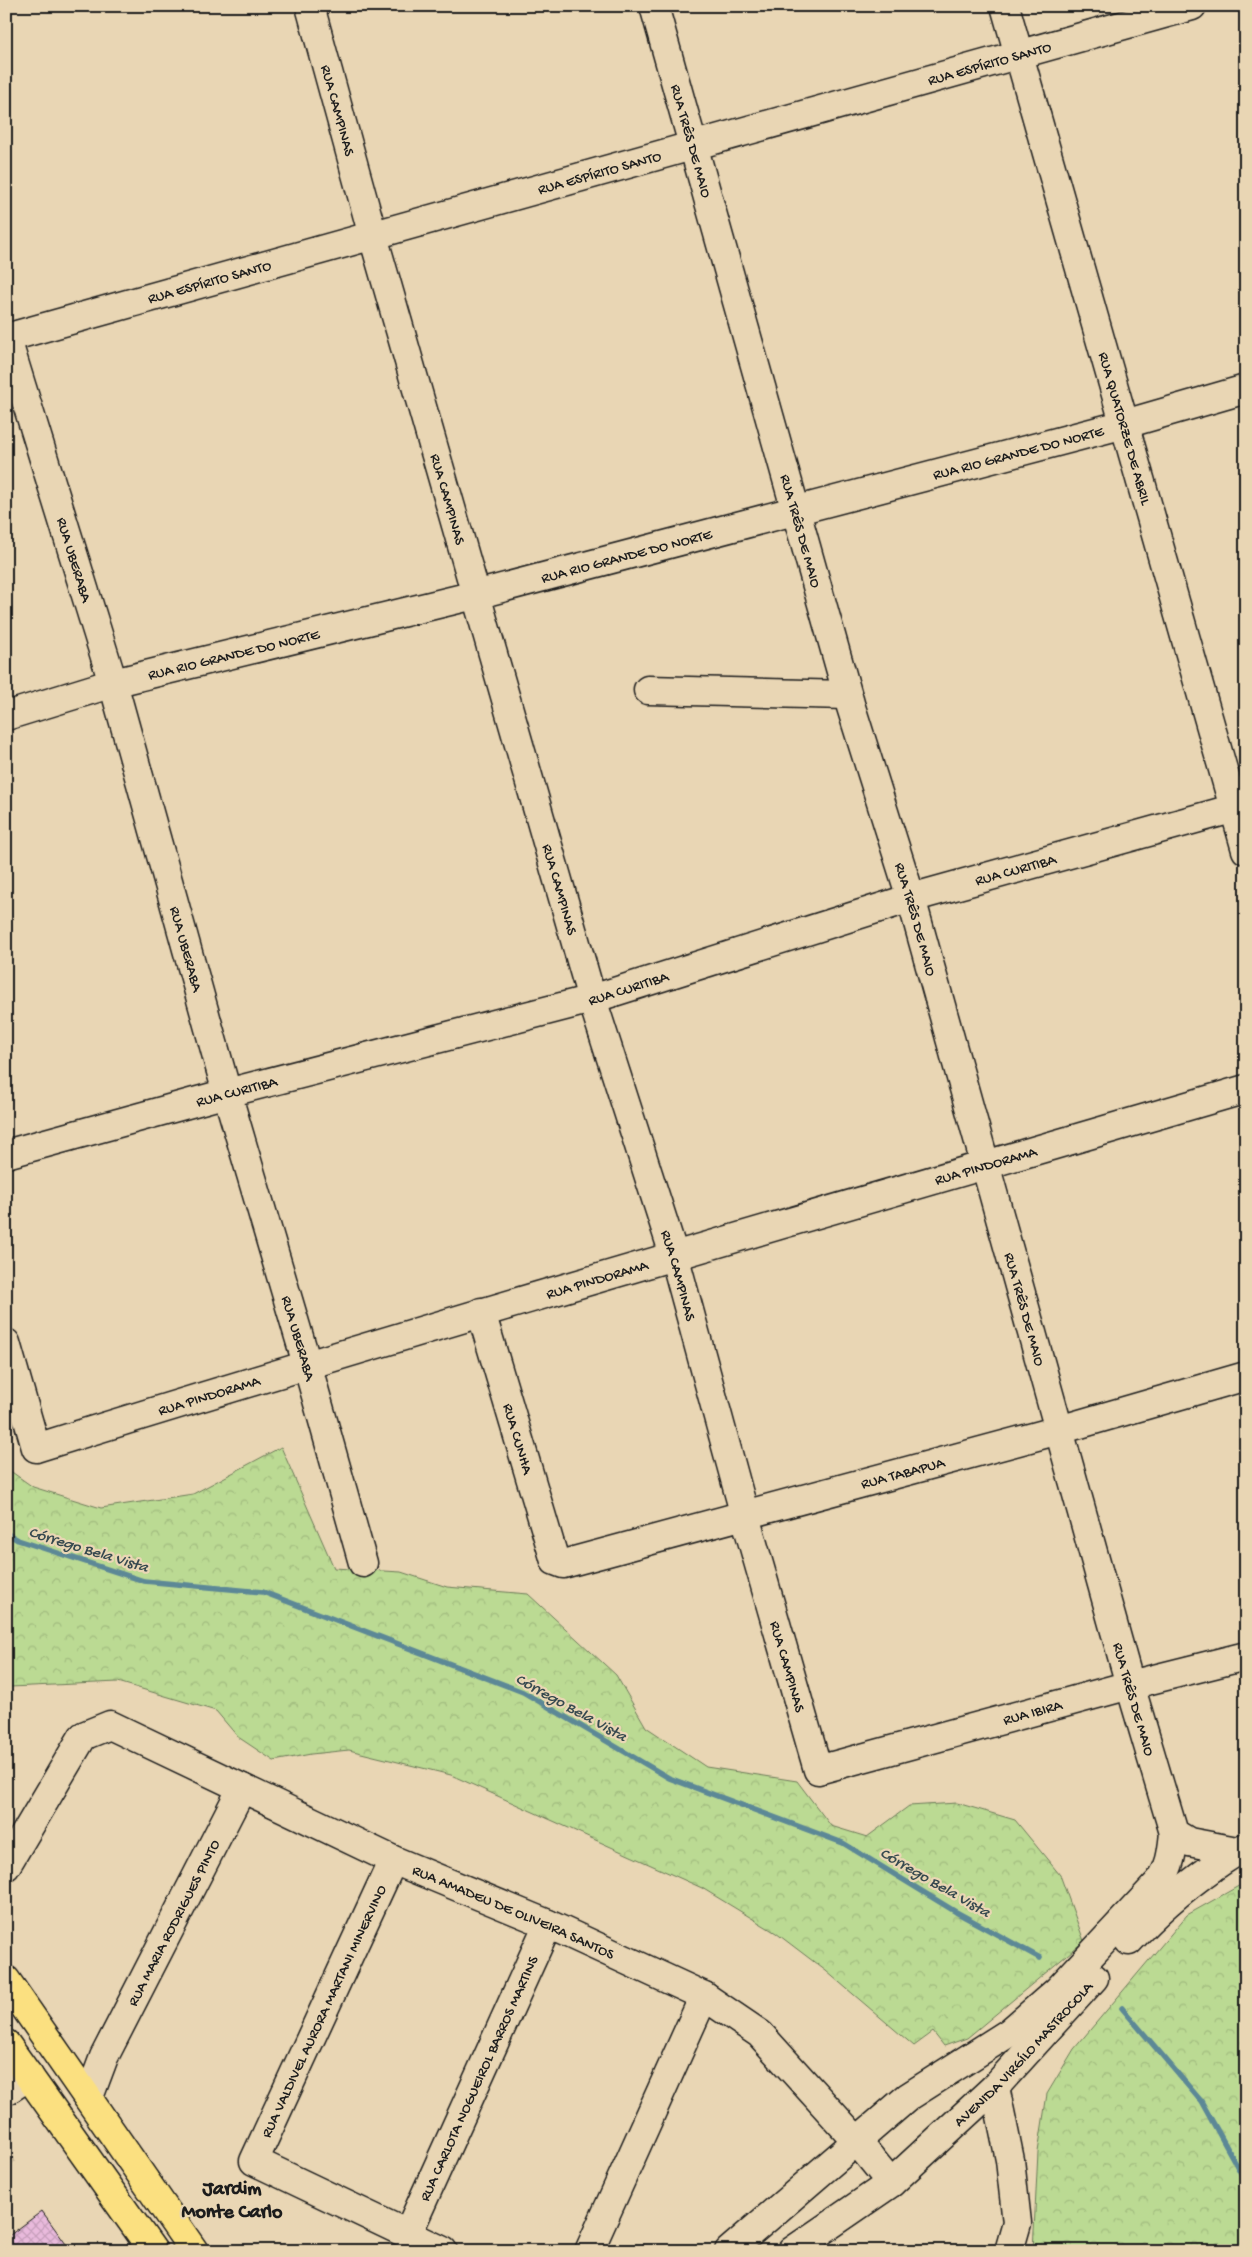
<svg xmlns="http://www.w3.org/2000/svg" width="1252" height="2257" font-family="'Gochi Hand',sans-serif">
<defs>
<pattern id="forest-crowns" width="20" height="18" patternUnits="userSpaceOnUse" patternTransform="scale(1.25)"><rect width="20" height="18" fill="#bbda93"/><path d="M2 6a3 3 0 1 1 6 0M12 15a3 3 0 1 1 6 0" fill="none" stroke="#a0ba7e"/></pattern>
<pattern id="building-cross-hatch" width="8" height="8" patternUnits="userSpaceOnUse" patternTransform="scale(1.25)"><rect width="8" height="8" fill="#e9badc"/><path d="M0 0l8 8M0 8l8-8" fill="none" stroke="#c79fbc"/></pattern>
</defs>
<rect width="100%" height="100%" fill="#e9d6b4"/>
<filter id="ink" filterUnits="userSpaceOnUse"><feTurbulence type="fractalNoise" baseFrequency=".02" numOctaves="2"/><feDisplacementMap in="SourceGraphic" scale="10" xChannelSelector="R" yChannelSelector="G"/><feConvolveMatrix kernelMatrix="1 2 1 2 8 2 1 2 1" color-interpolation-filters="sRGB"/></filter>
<g filter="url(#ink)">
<g fill="url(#forest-crowns)" stroke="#6c7b58">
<path d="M281,1447l53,121 67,4 46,15 81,7 88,81 30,52 60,40 91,14 34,45 36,11 42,-31 48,-3 58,17 45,55 24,66 -117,97 -23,8 -11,-14 -19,14 -88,-75 -50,-38 -74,-45 -251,-113 -102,-25 -38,4 -37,7 -36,-24 -22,-26 -98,-29 -108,5 -4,4v-223l27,19 68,21 92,-14z"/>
<path d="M1244,1883h2v368h-213l5,-99 9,-58 27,-45 113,-134z"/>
</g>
<path fill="#0003" d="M6,2141l9,20 -9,10z"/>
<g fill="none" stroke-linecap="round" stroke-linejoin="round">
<g stroke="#5c8896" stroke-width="5.5">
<path d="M6,1533l12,7 126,41 119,11 260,100 146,86 174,65 113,69 84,46"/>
<path d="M1122,2008l79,93 45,81"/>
</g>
</g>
<path fill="url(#building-cross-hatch)" stroke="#1c1c1c" d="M42,2211l29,40h-65v-13z"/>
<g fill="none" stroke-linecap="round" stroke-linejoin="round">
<defs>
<g id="minor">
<path id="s1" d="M310,6l63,230 219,763 82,256 71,261 73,254 312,-85 116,-29"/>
<path id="s2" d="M654,6l197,701 60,191 219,787 44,148 15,9 48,9"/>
<path id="s3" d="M1005,6l241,844"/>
<path id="s4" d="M6,336l107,347 114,410 80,271 56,199"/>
<path id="s5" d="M6,338l1186,-332"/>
<path d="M648,690l199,5"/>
<path id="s6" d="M6,716l107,-33 362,-88 650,-171 121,-35"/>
<path id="s7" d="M6,1154l221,-61 365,-94 319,-101 335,-93"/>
<path id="s8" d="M481,1312l74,249 8,3 496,-134 187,-54"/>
<path id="s9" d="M6,1343l30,105c402,-125 806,-241 1210,-359"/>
<path d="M393,1860l-139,301 189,90"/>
<path id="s10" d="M6,1866l77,-130 27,-11 283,135 155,64 156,72 56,38 96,106 35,43"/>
<path d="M1129,1941c25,-28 53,-52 84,-74 11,-7 21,-15 33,-20"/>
<path d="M995,2087l15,73 7,63 -8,28"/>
<path d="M6,2091l23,-15"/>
<path id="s11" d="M89,2097l15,-40 138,-269"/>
<path id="s12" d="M408,2233l140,-309"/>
<path d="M589,2251l115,-255"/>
<path d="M729,2251l179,-154 102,-65 47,-41 103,-110c11,-15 12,-30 14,-48"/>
<path id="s13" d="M792,2251l99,-68 104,-96 99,-109"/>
</g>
<g id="major">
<path d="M6,1980l188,271"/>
<path d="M6,2044l147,207"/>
</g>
</defs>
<use href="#minor" stroke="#1c1c1c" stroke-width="31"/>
<use href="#major" stroke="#1c1c1c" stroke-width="31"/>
<use href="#minor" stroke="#e9d6b4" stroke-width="28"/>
<use href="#major" stroke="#fbe080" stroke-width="28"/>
</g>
</g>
<g text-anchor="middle" stroke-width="4.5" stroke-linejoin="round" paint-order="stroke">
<g font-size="15" fill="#1c1c1c" stroke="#e9d6b4">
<text dy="5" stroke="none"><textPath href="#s5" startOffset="1021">RUA ESPÍRITO SANTO</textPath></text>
<text dy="5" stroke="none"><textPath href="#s1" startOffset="108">RUA CAMPINAS</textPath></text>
<text dy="5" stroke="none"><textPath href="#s2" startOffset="140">RUA TRÊS DE MAIO</textPath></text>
<text dy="5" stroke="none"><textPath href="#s5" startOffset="616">RUA ESPÍRITO SANTO</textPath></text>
<text dy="5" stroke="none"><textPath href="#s5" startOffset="211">RUA ESPÍRITO SANTO</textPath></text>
<text dy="5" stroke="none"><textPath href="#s3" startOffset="439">RUA QUATORZE DE ABRIL</textPath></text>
<text dy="5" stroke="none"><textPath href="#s6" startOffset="1046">RUA RIO GRANDE DO NORTE</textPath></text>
<text dy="5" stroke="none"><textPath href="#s1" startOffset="512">RUA CAMPINAS</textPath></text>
<text dy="5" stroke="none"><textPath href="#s2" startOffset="545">RUA TRÊS DE MAIO</textPath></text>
<text dy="5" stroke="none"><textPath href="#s6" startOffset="641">RUA RIO GRANDE DO NORTE</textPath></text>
<text dy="5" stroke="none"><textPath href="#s4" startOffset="234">RUA UBERABA</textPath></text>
<text dy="5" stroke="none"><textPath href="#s6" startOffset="236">RUA RIO GRANDE DO NORTE</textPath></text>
<text dy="5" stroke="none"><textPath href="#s7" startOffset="1049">RUA CURITIBA</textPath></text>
<text dy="5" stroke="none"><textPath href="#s1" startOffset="918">RUA CAMPINAS</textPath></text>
<text dy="5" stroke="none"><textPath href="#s2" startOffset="950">RUA TRÊS DE MAIO</textPath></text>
<text dy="5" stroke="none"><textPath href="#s4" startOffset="639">RUA UBERABA</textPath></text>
<text dy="5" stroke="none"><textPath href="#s7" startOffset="644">RUA CURITIBA</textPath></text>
<text dy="5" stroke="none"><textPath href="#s7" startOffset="239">RUA CURITIBA</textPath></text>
<text dy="5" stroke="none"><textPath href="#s9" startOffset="1100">RUA PINDORAMA</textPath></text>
<text dy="5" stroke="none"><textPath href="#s1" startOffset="1322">RUA CAMPINAS</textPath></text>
<text dy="5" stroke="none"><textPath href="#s9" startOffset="695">RUA PINDORAMA</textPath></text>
<text dy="5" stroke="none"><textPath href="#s2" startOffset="1355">RUA TRÊS DE MAIO</textPath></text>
<text dy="5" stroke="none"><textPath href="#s4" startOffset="1044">RUA UBERABA</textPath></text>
<text dy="5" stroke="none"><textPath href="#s9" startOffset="290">RUA PINDORAMA</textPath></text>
<text dy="5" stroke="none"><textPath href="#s8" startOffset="132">RUA CUNHA</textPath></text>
<text dy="5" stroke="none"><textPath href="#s8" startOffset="620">RUA TABAPUA</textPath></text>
<text dy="5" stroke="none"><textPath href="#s1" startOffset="1728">RUA CAMPINAS</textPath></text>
<text dy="5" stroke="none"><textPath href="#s2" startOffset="1760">RUA TRÊS DE MAIO</textPath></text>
<text dy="5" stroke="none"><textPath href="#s1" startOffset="2058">RUA IBIRA</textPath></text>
<text dy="5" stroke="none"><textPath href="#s10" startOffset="625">RUA AMADEU DE OLIVEIRA SANTOS</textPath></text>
<text dy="5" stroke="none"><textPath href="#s11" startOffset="194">RUA MARIA RODRIGUES PINTO</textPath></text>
<text transform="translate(323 2011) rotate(-65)" y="5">RUA VALDIVEL AURORA MARTANI MINERVINO</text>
<text dy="5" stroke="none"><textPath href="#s13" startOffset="305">AVENIDA VIRGÍLO MASTROCOLA</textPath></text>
<text dy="5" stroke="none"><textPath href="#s12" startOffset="170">RUA CARLOTA NOGUEIROL BARROS MARTINS</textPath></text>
</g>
<g font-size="16" font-style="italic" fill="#36494f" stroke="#e9d6b4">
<text transform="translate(89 1548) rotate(17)" y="6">Córrego Bela Vista</text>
<text transform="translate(572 1706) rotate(29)" y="6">Córrego Bela Vista</text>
<text transform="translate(936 1881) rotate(30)" y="6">Córrego Bela Vista</text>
</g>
<g font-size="20" font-weight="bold" fill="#1c1c1c" stroke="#e9d6b4">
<text x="232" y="2194">Jardim<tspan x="232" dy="23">Monte Carlo</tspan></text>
</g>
</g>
<rect width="1252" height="2257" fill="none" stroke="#e9d6b4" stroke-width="25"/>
<rect x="12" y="12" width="1227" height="2232" fill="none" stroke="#1c1c1c" stroke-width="2" filter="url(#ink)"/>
</svg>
